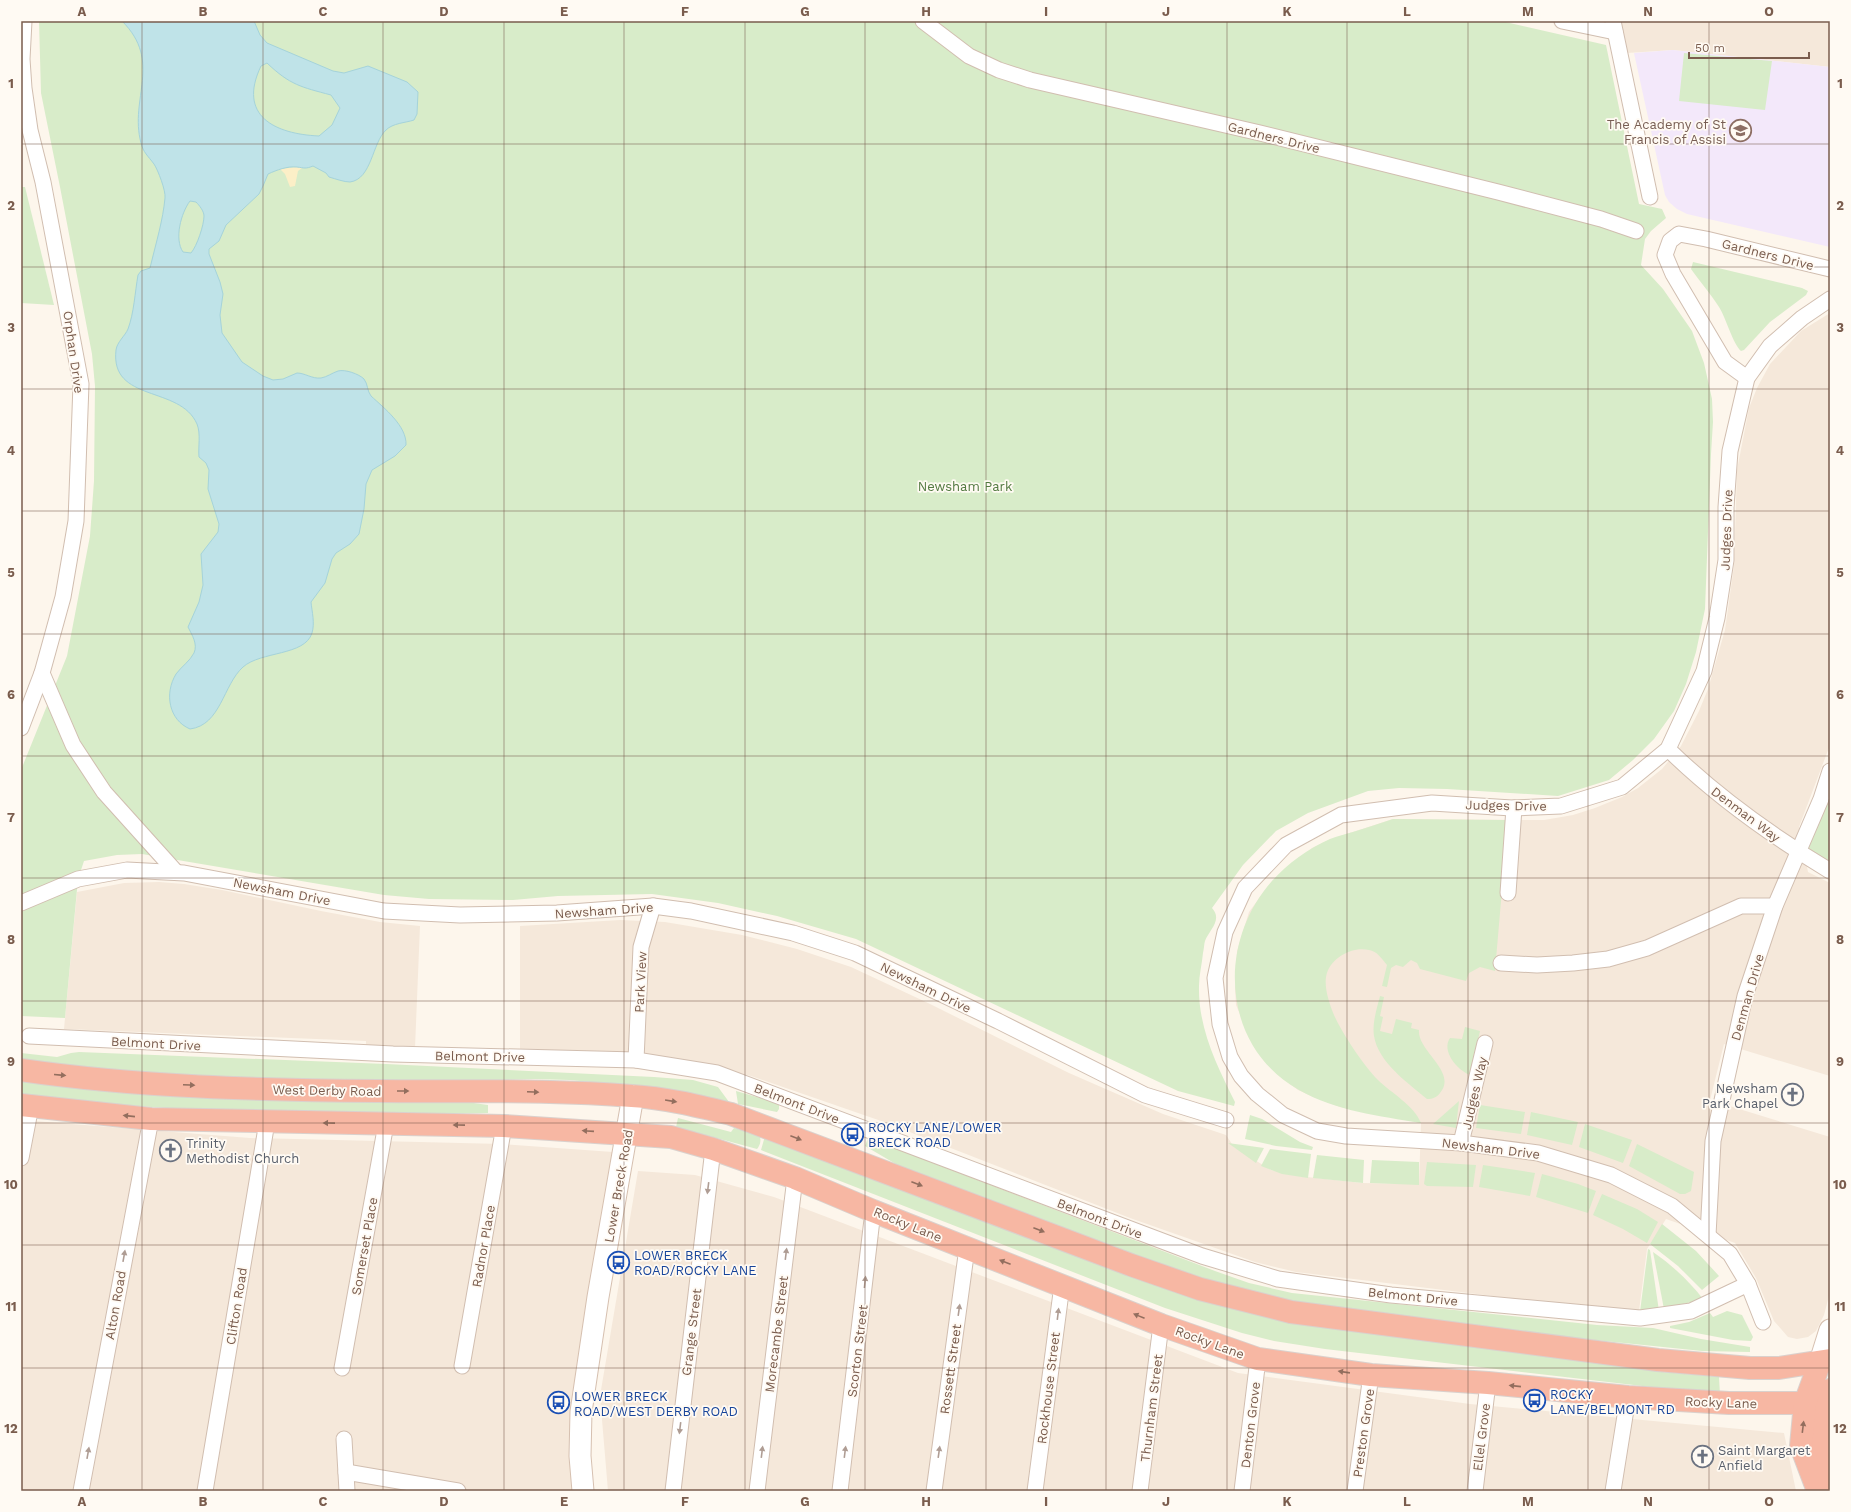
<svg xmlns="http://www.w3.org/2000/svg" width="1851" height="1512" font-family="'Work Sans',sans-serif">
<rect width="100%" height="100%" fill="#fdf6ec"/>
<g fill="#f5e8da">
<path d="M1596,21h234v46l-157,-17 -46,3 -6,-27z"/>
<path d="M1830,313v432l-31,82 9,45 22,11v193l-106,-32 -14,56 120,37v155l-6,23 -8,16 -8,6 -11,2 -9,-2 -14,-16 -18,-43 -21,-35 -69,-24 -19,30 -8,62 -63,-5 -280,-34 -41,-10 -125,-44 -246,-96 -133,-46 -59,-15 -48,-4 -124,-5v-126l100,-6 45,2 77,13 55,14 54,18 77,36 141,70 94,41 63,21 8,12 37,23 36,7 55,6 57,1 2,-61 -81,-16 -24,-9 -18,-8 -16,-12 -18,-17 -10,-14 -18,-42 -1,-17 2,-37 12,-39 23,-31 40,-33 19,-9 62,-20 128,1h23l29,-5 22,-7 27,-11 16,-9 24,-19 19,-23 18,-35 9,-22 17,-59 9,-64 3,-96 12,-62 8,-20 13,-24 31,-33z"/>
<path d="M159,882l25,2 38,6 99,21 59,11 40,4 -5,122 -49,-1v-6l-302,-12 13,-137 47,-9z"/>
<path d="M21,1120l229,18 252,6 111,8 -35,248 8,91h-565z"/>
<path d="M638,1171l57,4 79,22 464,176 232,31 314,29 12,58h-1188l-8,-95z"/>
</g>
<path fill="#f3e8fa" d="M1673,50l157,17v180l-143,-33 -10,-5 -8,-7 -4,-7 -31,-142z"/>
<g fill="#d8ecc9">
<path d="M39,21h1462l105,24 33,159 23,5 4,9 -15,13 -6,8 -4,26 22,24 29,42 12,32 8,36 1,23 -2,32 -6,155 -9,43 -10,32 -12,27 -20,28 -21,21 -24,20 -51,16 -111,-7 -48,-1 -31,3 -60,22 -32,18 -33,34 -31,43c11,12 -3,22 -7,33 -1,3 -1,8 -2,12 -1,11 -4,22 -4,33 -1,42 18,80 36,116l-1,4 -56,-15 -322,-152 -79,-23 -59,-13 -66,-9 -94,2 -45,4 -84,-1 -45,-4 -242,-41 -25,1 -33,6 -6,18 -13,139 -44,-2v-246l46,-114 23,-120 4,-55 1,-95 -3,-32 -32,-167 -19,-94z"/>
<path d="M1684,53l88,8 -7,49 -86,-9z"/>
<path d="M21,187h4l29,118 -33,-2z"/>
<path d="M1693,262l109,26 6,3 -2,4 -36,27 -26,28 -3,1c-8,-7 -15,-33 -22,-44 -8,-13 -19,-25 -28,-38z"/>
<path d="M1830,771v100l-32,-19z"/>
<path d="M1393,819l115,1 -13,151 -15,-4 -11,6 -3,8 -46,-12 -3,-6 -6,-3 -8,7 -7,-2 -5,3 -4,19 -5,-1 5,-21c-5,-6 -10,-14 -18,-15 -16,-4 -37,7 -42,23 -4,12 2,30 7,42 8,18 30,51 44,65 13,13 36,25 43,43 -42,-7 -85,-12 -122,-33 -77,-43 -83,-146 -27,-209 15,-17 37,-33 58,-42 7,-3 16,-5 23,-7 14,-4 27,-9 40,-13z"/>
<path d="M1380,996l4,1 -4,19 3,1 -3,14 12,3 4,-15 16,4 -1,5 8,2c-2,21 39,42 21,63 -3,4 -7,6 -13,6 -19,-16 -49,-37 -53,-63 -2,-13 3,-28 6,-40z"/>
<path d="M1465,1027l15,4 -10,44c-13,-5 -29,-24 -20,-37l12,1z"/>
<path d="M79,1052l307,12 268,13 39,3 25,7 14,19 -86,-19 -76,-7 -35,-1 -159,5 -191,-7 -164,-15v-9l36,4 14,-4z"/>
<path d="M21,1081l438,20 29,4v8c-86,1 -172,1 -258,-2 -70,-2 -139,-9 -209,-16z"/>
<path d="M736,1091l39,11 4,2v5l-2,3 -39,-8z"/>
<path d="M1459,1101l-3,27 -23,-4z"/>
<path d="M1480,1105l45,7 -4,22 -45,-6z"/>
<path d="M1531,1112l47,10 -6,23 -45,-10z"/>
<path d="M1250,1115l12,4 38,23 13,5 -1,3 -36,-4 -31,-7z"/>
<path d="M678,1118l53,14 3,-4 25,7c3,4 1,11 -2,14l-81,-22z"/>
<path d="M1585,1124l47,16 -9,23 -44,-16z"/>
<path d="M765,1136l515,183 49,9 231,26 102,18 57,5 1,18 -395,-46 -51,-8 -32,-8 -77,-25 -404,-158z"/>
<path d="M868,1138l347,133 34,12 43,10 305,32 56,3 48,11 49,8v5l-48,-1 -107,-11 -279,-33 -132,-33 -278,-104 -41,-24z"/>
<path d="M1228,1143l36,5 -8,15z"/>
<path d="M1637,1144l57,28 -3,19 -6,3h-5l-51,-28z"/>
<path d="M1270,1149l41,5 -3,24 -26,-4 -21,-8z"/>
<path d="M1317,1155l47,5 -1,23 -50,-5z"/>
<path d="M1372,1160l47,2v23l-49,-2z"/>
<path d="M1427,1162l49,3 -3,22 -46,-1 -3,-2z"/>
<path d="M1483,1165l52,8 -5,23 -51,-9z"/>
<path d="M1542,1174l36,10 18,7 -8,22 -52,-16z"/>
<path d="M1602,1194l35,15 21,13 -11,21 -24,-14 -30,-14z"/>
<path d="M1662,1224l34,27 23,25 -17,14 -24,-24 -28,-22z"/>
<path d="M1648,1249l2,1 9,61 -19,1z"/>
<path d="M1653,1252c19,13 36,29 50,47l-39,10z"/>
<path d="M1727,1311l15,4 11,22 -2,4 -18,-1 -63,-12v-2l19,-4 21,-9 3,4z"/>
</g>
<path fill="#fcefc7" d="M297,167l5,1 -4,3 -3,15 -5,1 -5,-13 -5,-5z"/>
<path fill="#bfe3e8" stroke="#a5d3da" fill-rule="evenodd" d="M122,21h132l6,14 7,8 66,28 11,2 24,-7 39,16 11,10 -1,22 -3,6c-9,3 -21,3 -28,10 -14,13 -14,49 -36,52 -6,0 -14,-3 -21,-5l-3,-4 -13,-7c-7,3 -9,2 -16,1 -10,-1 -20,3 -29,7l-5,12 -4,8 -33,31 -7,16 -10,8v5l11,28 3,12 -3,21 2,18 20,29 21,14 10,4 10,-1 14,-6c8,0 15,6 24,5 6,-1 11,-5 17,-7 7,-2 21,3 26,8 4,5 3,12 7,17 13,12 36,30 35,49l-11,11 -23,14 -6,14 -2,25 -5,25 -9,10 -14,9 -4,6 -7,24 -14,19c1,10 4,21 1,31 -7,23 -51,18 -69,34 -20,18 -22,58 -53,62 -21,-9 -26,-35 -14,-55 5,-7 14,-13 18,-21 4,-9 -2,-18 -6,-26l11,-25 4,-17 -2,-31 17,-22 1,-8 -11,-35 1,-19 -3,-7 -7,-6c-1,-10 2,-23 -2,-33 -17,-39 -87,-21 -81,-74 1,-8 9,-14 12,-21 6,-16 7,-37 10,-54l3,-4 9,-3 1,-4c5,-21 12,-44 14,-66 1,-7 -7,-28 -11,-34 -6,-8 -11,-12 -13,-21 -12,-45 22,-81 -19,-122zM267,63c23,22 34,24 64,32l9,13 -8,17 -13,11c-44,-2 -82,-20 -58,-70zM190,201l6,1c3,3 8,9 8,14 0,9 -7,30 -13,37l-8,-1c-9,-13 -2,-39 7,-51z"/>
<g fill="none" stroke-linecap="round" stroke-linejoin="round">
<defs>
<g id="street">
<path d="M923,21l46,35 30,14 31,10 230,53 238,59 103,27 35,12"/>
<path d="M1562,21l53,11"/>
<path d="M1613,21l37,176"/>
<path d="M1747,378l-22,-16 -52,-88 -8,-19 5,-14 9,-7 27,5 124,30"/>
<path d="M42,673l31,72 31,47 72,80"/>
<path d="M21,728l21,-55 21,-76 13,-76 5,-137 -38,-202 -13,-52 -6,-42 -2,-29 2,-38"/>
<path d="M1668,749c49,48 104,87 162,122"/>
<path d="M1508,893l6,-85"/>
<path d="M21,903l57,-24 49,-9 57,3 200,38 76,4 97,-2 96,-7 38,5 102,22 62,20 143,68 147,74 81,25"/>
<path d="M1501,963l36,2 36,-2 35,-4 39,-11 94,-42h34"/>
<path d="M29,1036l364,18 243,6 81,13 485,183 76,23 113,16 249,23 51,-7 57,-27"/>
<path d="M636,1060l5,-113 12,-41"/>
<path d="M1461,1143l24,-100"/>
<path d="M21,1158l10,-52"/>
<path d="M1708,1235l5,-94 32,-145 30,-90 46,-107 9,-28"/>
<path d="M1763,1322l-15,-38 -18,-30 -58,-48 -61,-31 -73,-22 -77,-10 -115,-7 -29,-5 -34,-16 -26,-21 -16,-18 -11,-19 -10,-33 -5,-46 10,-46 20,-44 41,-43 55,-30 91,-12 80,5 49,-2 61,-19 46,-38 36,-78 13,-53 9,-58v-53l4,-56 17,-73 23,-32 32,-28 28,-19"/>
<path d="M462,1366l42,-240"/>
<path d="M342,1368l44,-244"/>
<path d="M344,1439l3,52"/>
<path d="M346,1472l112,19"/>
<path d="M81,1491l70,-372"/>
<path d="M205,1491l62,-369"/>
<path d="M673,1491l40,-342"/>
<path d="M757,1491l38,-313"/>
<path d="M840,1491l33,-280"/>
<path d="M934,1491l33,-243"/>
<path d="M1035,1491l27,-206"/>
<path d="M1140,1491l21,-166"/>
<path d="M1242,1491l16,-132"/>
<path d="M1355,1491l16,-116"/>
<path d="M1475,1491l13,-108"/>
<path d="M1613,1491l15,-94"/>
</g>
<g id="secondary">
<path d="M1820,1362l10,-32"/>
<path d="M583,1491l-3,-35 1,-44 17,-115 35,-201"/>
</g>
<g id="highway">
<path d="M21,1070c117,17 240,20 357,21 85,1 170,-2 254,5 34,2 66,10 99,18l400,151 69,24 91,23 367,48 92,8h29l51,-8"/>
<path d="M21,1105l130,14 353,7 167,11 42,12 82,29 78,33 288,114 97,34 113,16 117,8 140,14 101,6h101"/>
<path d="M1819,1484l6,-80 5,-14"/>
<path d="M1818,1491l-17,-45 4,-43 15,-41"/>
</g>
</defs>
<use href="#street" stroke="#d1beb0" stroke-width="17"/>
<use href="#secondary" stroke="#d6c0b0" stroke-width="23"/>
<use href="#highway" stroke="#dad1cd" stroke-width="24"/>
<use href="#street" stroke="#fff" stroke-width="15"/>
<use href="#secondary" stroke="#fff" stroke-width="21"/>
<use href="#highway" stroke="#f7b7a3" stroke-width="22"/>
</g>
<defs><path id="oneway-solid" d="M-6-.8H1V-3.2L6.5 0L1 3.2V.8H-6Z"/></defs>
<g fill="#936e5e">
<use href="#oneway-solid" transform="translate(60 1075) rotate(5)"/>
<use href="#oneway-solid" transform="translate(189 1085) rotate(3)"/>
<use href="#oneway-solid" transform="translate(403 1091)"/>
<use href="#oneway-solid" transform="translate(533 1092) rotate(2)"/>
<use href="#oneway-solid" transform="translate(671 1101) rotate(9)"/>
<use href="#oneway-solid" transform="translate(129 1116) rotate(-174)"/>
<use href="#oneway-solid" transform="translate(329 1123) rotate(-179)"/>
<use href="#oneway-solid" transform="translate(459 1125) rotate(-179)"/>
<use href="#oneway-solid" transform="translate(588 1131) rotate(-176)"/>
<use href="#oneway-solid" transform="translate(796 1138) rotate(21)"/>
<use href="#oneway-solid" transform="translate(917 1184) rotate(21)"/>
<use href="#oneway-solid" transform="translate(1039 1230) rotate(21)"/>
<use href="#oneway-solid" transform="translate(1005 1262) rotate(-159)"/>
<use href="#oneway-solid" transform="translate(1139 1316) rotate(-158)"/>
<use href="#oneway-solid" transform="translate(1344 1372) rotate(-172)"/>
<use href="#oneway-solid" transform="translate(1515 1386) rotate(-174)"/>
<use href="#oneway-solid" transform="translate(1803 1427) rotate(-83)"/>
</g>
<g fill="#af9d94">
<use href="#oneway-solid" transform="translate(708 1188) rotate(97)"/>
<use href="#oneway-solid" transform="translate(786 1254) rotate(-83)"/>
<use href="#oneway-solid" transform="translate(124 1256) rotate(-80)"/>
<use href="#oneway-solid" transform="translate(865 1282) rotate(-84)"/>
<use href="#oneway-solid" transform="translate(959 1310) rotate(-82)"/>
<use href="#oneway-solid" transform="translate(1058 1314) rotate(-83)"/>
<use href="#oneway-solid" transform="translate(680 1428) rotate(97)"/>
<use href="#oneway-solid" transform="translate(762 1452) rotate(-83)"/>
<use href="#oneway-solid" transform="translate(845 1452) rotate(-83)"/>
<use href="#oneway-solid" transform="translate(939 1452) rotate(-82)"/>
<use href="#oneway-solid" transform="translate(88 1453) rotate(-80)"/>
</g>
<path fill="none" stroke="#7a5c4d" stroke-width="1" stroke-opacity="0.55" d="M142,21v1470M263,21v1470M383,21v1470M504,21v1470M624,21v1470M745,21v1470M865,21v1470M986,21v1470M1106,21v1470M1227,21v1470M1347,21v1470M1468,21v1470M1588,21v1470M1709,21v1470M21,144h1809M21,267h1809M21,389h1809M21,511h1809M21,634h1809M21,756h1809M21,878h1809M21,1001h1809M21,1123h1809M21,1245h1809M21,1368h1809"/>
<defs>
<symbol id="school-ring" viewBox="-11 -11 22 22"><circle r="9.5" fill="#fffaf3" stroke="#8d6e63" stroke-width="1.5"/><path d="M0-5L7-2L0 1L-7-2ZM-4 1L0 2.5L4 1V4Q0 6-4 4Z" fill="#8d6e63"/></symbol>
<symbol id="church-ring" viewBox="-11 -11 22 22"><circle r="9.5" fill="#fffaf3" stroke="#6b7280" stroke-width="1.5"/><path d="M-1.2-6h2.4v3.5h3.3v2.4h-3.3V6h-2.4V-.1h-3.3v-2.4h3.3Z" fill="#6b7280"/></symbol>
<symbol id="bus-ring" viewBox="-11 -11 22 22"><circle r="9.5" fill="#fffaf3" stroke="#1a4fb4" stroke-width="1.5"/><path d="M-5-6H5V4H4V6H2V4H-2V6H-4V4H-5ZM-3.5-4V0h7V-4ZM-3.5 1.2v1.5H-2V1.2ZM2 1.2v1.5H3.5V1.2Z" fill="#1a4fb4"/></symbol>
</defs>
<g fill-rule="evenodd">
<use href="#school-ring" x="1728" y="118" width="25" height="25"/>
<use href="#church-ring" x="1780" y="1082" width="25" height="25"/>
<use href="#bus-ring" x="840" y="1122" width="25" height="25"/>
<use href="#church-ring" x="158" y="1138" width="25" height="25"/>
<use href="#bus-ring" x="606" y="1250" width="25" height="25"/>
<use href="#bus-ring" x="1522" y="1388" width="25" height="25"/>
<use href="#bus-ring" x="546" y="1390" width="25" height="25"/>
<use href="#church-ring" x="1690" y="1444" width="25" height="25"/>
</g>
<g text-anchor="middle" stroke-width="3.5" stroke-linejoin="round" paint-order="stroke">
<g font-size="13" fill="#785e54" stroke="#fffaf3" text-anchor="end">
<text x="1726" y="129">The Academy of St<tspan x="1726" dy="15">Francis of Assisi</tspan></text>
</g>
<g font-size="13" fill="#7a5c4d" stroke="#fffaf3">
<text transform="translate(1274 137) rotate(14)" y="5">Gardners Drive</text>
<text transform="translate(1768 254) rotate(14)" y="5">Gardners Drive</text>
<text transform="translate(74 352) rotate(82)" y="5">Orphan Drive</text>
<text transform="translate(1726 530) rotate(-88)" y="5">Judges Drive</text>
<text transform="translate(1506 805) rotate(1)" y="5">Judges Drive</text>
<text transform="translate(1746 814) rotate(37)" y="5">Denman Way</text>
<text transform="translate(282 891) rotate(11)" y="5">Newsham Drive</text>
<text transform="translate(604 910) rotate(-4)" y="5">Newsham Drive</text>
<text transform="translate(640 982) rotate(-87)" y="5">Park View</text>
<text transform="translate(926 987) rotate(26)" y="5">Newsham Drive</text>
<text transform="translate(1747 997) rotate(-74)" y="5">Denman Drive</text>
<text transform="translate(156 1043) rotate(3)" y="5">Belmont Drive</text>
<text transform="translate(480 1056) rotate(1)" y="5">Belmont Drive</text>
<text transform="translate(327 1090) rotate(1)" y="5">West Derby Road</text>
<text transform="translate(1474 1093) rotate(-77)" y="5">Judges Way</text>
<text transform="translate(797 1103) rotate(21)" y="5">Belmont Drive</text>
<text transform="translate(1491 1148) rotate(7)" y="5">Newsham Drive</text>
<text transform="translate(618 1186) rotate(-80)" y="5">Lower Breck Road</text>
<text transform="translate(1100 1218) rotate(21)" y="5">Belmont Drive</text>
<text transform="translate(908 1224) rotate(22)" y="5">Rocky Lane</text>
<text transform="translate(364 1246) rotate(-80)" y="5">Somerset Place</text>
<text transform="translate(483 1246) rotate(-80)" y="5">Radnor Place</text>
<text transform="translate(1413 1296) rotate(6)" y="5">Belmont Drive</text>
<text transform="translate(115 1305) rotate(-80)" y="5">Alton Road</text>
<text transform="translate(236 1306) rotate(-81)" y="5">Clifton Road</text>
<text transform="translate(691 1332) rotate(-83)" y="5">Grange Street</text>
<text transform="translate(776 1334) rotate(-83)" y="5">Morecambe Street</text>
<text transform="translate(1210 1342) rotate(20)" y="5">Rocky Lane</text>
<text transform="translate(857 1351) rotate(-83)" y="5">Scorton Street</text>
<text transform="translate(950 1369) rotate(-82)" y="5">Rossett Street</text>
<text transform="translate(1048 1388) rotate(-83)" y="5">Rockhouse Street</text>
<text transform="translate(1721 1402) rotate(2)" y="5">Rocky Lane</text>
<text transform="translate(1151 1408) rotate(-83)" y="5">Thurnham Street</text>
<text transform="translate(1250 1425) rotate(-83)" y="5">Denton Grove</text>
<text transform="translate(1363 1433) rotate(-82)" y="5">Preston Grove</text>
<text transform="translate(1481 1437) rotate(-83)" y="5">Ellel Grove</text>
</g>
<g font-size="13" fill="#537a41" stroke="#fffaf3">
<text x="965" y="491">Newsham Park</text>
</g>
<g font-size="13" fill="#5b616d" stroke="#fffaf3" text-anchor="start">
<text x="1778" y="1093" text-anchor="end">Newsham<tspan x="1778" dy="15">Park Chapel</tspan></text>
<text x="186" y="1148">Trinity<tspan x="186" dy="15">Methodist Church</tspan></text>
<text x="1718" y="1455">Saint Margaret<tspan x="1718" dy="15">Anfield</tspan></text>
</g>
<g font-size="13" fill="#164399" stroke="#fffaf3" text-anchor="start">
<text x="868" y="1132">ROCKY LANE/LOWER<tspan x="868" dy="15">BRECK ROAD</tspan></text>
<text x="634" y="1260">LOWER BRECK<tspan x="634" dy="15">ROAD/ROCKY LANE</tspan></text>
<text x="1550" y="1399">ROCKY<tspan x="1550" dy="15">LANE/BELMONT RD</tspan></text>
<text x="574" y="1401">LOWER BRECK<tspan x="574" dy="15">ROAD/WEST DERBY ROAD</tspan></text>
</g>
</g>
<rect width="1851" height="1512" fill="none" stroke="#fffaf3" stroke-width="44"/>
<path d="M1689 52v6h120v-6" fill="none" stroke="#7a5c4d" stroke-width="2"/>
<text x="1695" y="52" font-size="12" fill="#7a5c4d" stroke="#fffaf3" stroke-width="3" paint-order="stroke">50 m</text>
<rect x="22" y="22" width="1807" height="1468" fill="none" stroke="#7a5c4d" stroke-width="1.5"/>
<g font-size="13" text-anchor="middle" font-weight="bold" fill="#7a5c4d">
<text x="82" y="16">A</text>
<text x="203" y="16">B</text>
<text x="323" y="16">C</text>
<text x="444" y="16">D</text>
<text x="564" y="16">E</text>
<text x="685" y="16">F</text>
<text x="805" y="16">G</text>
<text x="926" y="16">H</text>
<text x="1046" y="16">I</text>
<text x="1166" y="16">J</text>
<text x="1287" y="16">K</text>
<text x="1407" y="16">L</text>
<text x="1528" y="16">M</text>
<text x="1648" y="16">N</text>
<text x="1769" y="16">O</text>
<text x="11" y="88">1</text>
<text x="1840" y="88">1</text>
<text x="11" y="210">2</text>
<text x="1840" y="210">2</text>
<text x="11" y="332">3</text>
<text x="1840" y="332">3</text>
<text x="11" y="455">4</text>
<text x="1840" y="455">4</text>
<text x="11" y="577">5</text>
<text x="1840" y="577">5</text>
<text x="11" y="699">6</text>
<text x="1840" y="699">6</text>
<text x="11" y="822">7</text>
<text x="1840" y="822">7</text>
<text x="11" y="944">8</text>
<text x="1840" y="944">8</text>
<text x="11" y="1066">9</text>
<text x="1840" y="1066">9</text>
<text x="11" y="1189">10</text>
<text x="1840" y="1189">10</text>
<text x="11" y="1311">11</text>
<text x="1840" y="1311">11</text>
<text x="11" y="1433">12</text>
<text x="1840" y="1433">12</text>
<text x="82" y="1506">A</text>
<text x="203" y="1506">B</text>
<text x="323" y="1506">C</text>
<text x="444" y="1506">D</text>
<text x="564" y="1506">E</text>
<text x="685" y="1506">F</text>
<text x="805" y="1506">G</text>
<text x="926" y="1506">H</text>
<text x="1046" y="1506">I</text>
<text x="1166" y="1506">J</text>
<text x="1287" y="1506">K</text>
<text x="1407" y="1506">L</text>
<text x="1528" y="1506">M</text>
<text x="1648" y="1506">N</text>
<text x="1769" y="1506">O</text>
</g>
</svg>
